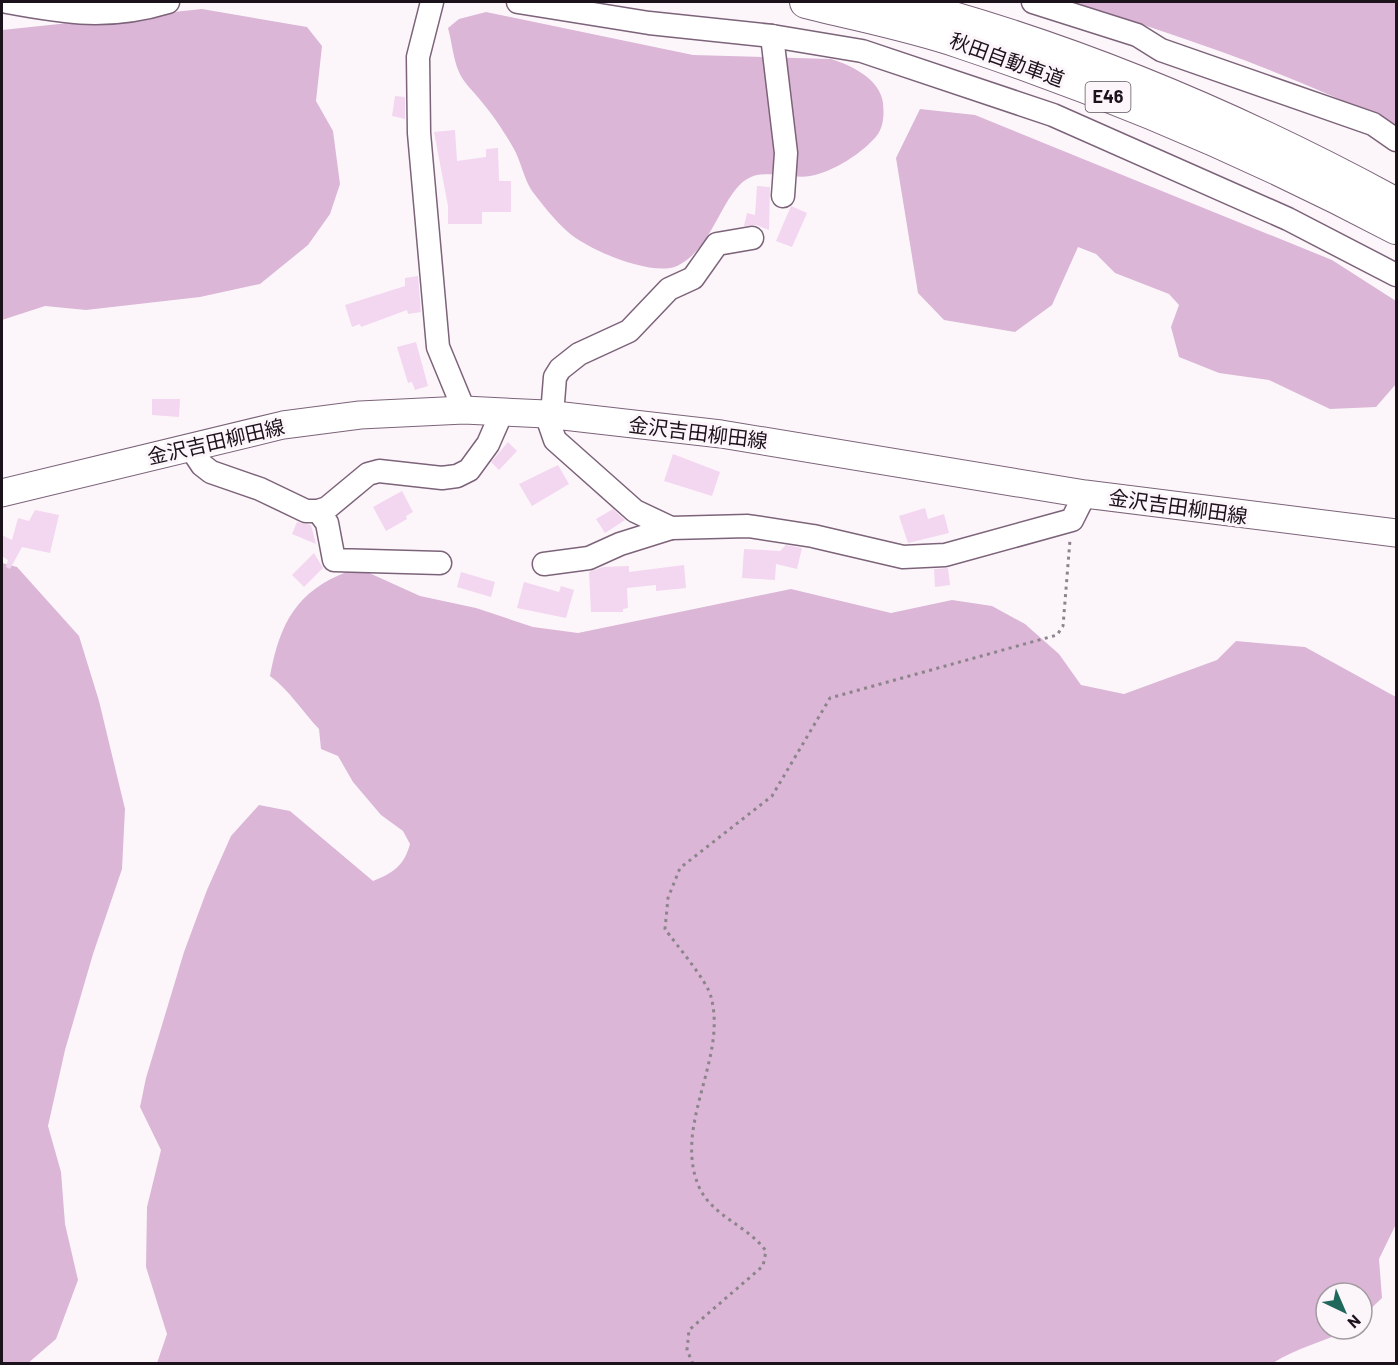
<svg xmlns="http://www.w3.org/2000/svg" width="1398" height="1365" font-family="Barlow,'Noto Sans JP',sans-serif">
<rect width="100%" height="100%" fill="#fcf6fb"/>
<g fill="#dbb6d6">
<path d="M1071,2h325v124c-103,-52 -215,-90 -325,-124z"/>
<path d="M202,9l105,18 15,19 -6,55 17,30 7,53 -10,30 -22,31 -48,39 -60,13 -114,13 -41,-4 -43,14v-290z"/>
<path d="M486,12l207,43 138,4c20,6 49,20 52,44 1,10 1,22 -5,31 -13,18 -47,39 -68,42 -18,3 -42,-6 -59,1 -28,11 -37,72 -74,89 -25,11 -89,-16 -109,-34 -13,-11 -26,-28 -36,-41 -8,-12 -11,-29 -18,-42 -9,-16 -21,-34 -33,-48 -7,-9 -18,-19 -22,-29 -6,-13 -7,-30 -11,-44l11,-9z"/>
<path d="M920,109l55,6 357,145 64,41v83l-20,23 -46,2 -61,-29 -50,-7 -40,-16 -8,-30 8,-22 -10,-11 -54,-21 -19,-19 -18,-7 -26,58 -37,27 -71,-12 -26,-27 -22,-135z"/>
<path d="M2,563l15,4 62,69 20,65 26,108 -3,60 -29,85 -28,96 -17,76 13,46 4,52 13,56 -22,59 -29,25 -25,-1z"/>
<path d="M349,571l18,1 53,24 56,12 57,19 45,6 213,-44 100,24 61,-13 40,6 33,18 34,30 22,31 43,9 93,-34 19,-19 69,6 91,50v527l-17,35 3,39 -20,19v-24h-36v36h23c-25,13 -53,19 -76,34h-1116l10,-29 -21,-67 1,-60 14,-57 -21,-43 6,-29 38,-126 23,-62 24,-54 28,-31 31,6 83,70c20,-8 31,-15 37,-37l-7,-13 -22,-16 -28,-33 -15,-26 -17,-7 -2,-20c-17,-18 -29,-38 -49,-53 10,-53 26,-85 79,-105z"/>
</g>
<g fill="#f3d6ef">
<path d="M395,96l10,1v22l-13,-3z"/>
<path d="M455,130l2,31 29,-4v-8l12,-1 1,33h12v31h-29v12h-34v-18l-14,-74z"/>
<path d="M757,186l13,1 -1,43 -13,-5 -12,1 3,-13 8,2z"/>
<path d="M791,206l16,7 -15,34 -16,-6z"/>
<path d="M418,276l3,36 -13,2 -1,-4 -46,17 -1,-3 -8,3 -7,-22 60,-19v-8z"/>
<path d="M416,342l12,44 -13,4 -3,-8 -4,1 -11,-36z"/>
<path d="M152,399h28l-1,18 -27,-2z"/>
<path d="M508,442l9,9 -18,19 -8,-8z"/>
<path d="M673,454l47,18 -8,24 -48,-15z"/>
<path d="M558,465l11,19 -37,22 -13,-22z"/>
<path d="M402,491l11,21 -7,4 1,3 -21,12 -13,-24z"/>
<path d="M925,508l3,11 16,-5 5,19 -41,10 -9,-27z"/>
<path d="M613,509l12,11 -20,13 -9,-14z"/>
<path d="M35,510l24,5 -9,38 -28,-6 -12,22 -4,-2 2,-7 -6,-4v-21l10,5 6,-22 11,3z"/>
<path d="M297,522l14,3 5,19 -24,-10z"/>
<path d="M786,545l16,3 -5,21 -21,-5 -1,16 -33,-2 2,-29 36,2z"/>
<path d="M314,553l9,15 -19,19 -12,-12z"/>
<path d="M684,565l2,23 -30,3v-6l-29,3 1,20 -5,1v3h-32l-2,-40 14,-5 26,-1v6z"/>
<path d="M948,568l2,17 -15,2 -1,-18z"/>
<path d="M461,572l34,10 -4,15 -34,-10z"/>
<path d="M524,582l35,10 2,-6 13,4 -8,28 -49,-10z"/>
</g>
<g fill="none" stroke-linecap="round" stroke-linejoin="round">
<defs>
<g id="minor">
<path d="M7,2c59,11 102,18 161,0"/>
<path d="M432,2l-14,55 1,76 19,214 26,63"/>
<path d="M518,2l131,21 123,13 90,15 191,64 235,104 108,56"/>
<path d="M1033,2l104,33 24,15 212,74 23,16"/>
<path d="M772,36l14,117 -3,43"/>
<path d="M546,414l9,26 80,71 36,17 77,-2 65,10 90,21 42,-2 127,-35 13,-26"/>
<path d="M552,415l3,-38 5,-8 19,-15 50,-23 40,-42 24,-11 24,-34 35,-6"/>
<path d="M190,447l12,18 9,7 49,17 46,22h12l9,-3 41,-34 11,-3 63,7 15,-2 12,-6 19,-26 14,-32"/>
<path d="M318,511l9,12 7,37 106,3"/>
<path d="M544,564l45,-6 31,-14 51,-16"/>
</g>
<path id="major" d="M2,493l281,-68 77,-10 104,-5 82,4 175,20 364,60 311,39"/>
<g id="highway">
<path d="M806,2c51,13 104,23 154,40 150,50 296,112 436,186"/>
<path d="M895,2c175,45 343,116 501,202"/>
</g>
</defs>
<use href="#minor" stroke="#7c6379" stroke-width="25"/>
<use href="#major" stroke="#7c6379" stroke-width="29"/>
<use href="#highway" stroke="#7c6379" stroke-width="34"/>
<path stroke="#8c848b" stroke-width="3" stroke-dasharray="3 4.5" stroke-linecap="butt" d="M693,1364l-6,-14 2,-20 74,-64 3,-15c-18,-25 -52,-34 -66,-62 -29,-62 28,-129 11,-192 -3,-15 -36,-54 -46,-68l3,-31 12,-30 92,-72 58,-98 227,-63 6,-9 7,-86"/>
<use href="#minor" stroke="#fff" stroke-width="22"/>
<use href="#major" stroke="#fff" stroke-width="27"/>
<use href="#highway" stroke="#fff" stroke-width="32"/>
</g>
<g text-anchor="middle" stroke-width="6" stroke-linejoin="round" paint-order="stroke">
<rect fill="#fcf6fb" stroke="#5f565e" stroke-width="1.5" x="1085.5" y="82" width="45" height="30" rx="4.5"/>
<g font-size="18" font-weight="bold" fill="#1c121b">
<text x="1108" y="103">E46</text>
</g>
<g font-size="20" fill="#1c121b" stroke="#fcf6fb">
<text transform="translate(1007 60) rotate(20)" y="7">秋田自動車道</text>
<text transform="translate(698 433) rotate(7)" y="7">金沢吉田柳田線</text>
<text transform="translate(216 442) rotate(-13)" y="7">金沢吉田柳田線</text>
<text transform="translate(1178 507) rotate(8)" y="7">金沢吉田柳田線</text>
</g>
</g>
<rect width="1398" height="1365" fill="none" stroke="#1c121b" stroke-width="6"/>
<g transform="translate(1344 1311) rotate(136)"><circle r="28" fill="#fcf6fb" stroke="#a29ba1" stroke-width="1.5"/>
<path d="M0-4.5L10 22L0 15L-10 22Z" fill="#20675c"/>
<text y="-9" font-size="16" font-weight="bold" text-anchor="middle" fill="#1c121b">N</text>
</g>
</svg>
